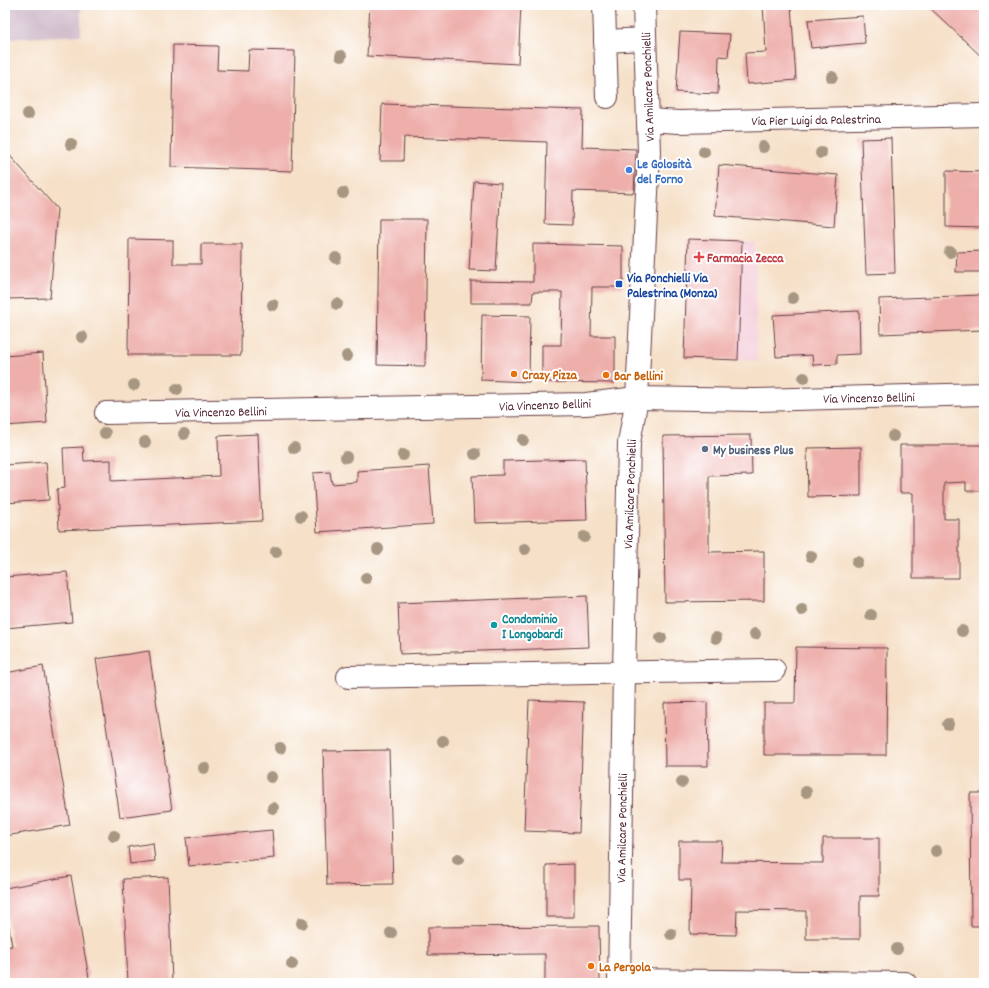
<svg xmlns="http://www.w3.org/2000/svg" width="989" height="988" font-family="Dekko,sans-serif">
<rect width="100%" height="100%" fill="#fff"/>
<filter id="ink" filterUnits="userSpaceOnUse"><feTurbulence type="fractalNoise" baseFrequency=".025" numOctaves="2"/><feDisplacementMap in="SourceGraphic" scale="8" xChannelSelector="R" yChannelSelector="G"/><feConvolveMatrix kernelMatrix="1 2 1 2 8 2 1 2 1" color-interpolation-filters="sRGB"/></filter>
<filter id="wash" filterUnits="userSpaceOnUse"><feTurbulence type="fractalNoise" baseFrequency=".012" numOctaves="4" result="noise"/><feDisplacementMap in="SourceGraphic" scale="16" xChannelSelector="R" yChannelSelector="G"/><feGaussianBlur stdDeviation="0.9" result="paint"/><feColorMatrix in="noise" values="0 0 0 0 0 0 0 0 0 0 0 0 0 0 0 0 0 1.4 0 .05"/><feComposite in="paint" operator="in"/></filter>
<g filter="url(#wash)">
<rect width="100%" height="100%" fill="#f6e0c8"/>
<path fill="#f5cfdb" d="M688,239l67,3 2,119 -73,-3z"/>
<path fill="#d1bdcc" d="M5,5h76v30l-76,4z"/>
<g id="blocks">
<g fill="#eeafab">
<path d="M370,5h151l-3,59 -151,-8z"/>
<path d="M763,5h28l5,75 -49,4 -2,-31 21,-1z"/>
<path d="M927,5h57v54z"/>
<path d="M863,16l2,27 -54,5 -3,-28z"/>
<path d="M680,32l50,2 -2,23 -9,-1 -1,38 -42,-2z"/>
<path d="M173,45l45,1 -1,24 31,1 1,-21 46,1 -3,120 -121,-4z"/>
<path d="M382,104l201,6 -1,37 54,2 -2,44 -61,-2 -1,34 -27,-1 2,-82 -143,-5 -1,24h-23z"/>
<path d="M891,138l4,135 -29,1 -5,-135z"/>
<path d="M5,150l52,59 -7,89 -45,1v-30l3,-42 -3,-4z"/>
<path d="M719,165l119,10 -4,51 -119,-10z"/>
<path d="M946,171l38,1v56l-38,-1z"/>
<path d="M474,181l27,2 -5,88 -27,-1z"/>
<path d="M379,219h48l-2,147 -48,-1z"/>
<path d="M129,239l44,1v24h28v-20h41l-1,111h-113z"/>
<path d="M688,239l54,2 -4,119 -54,-2z"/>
<path d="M533,244l90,2v41h-31l-1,49h24v47l-73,-1v-37h19l1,-53h-29l-1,11h-61v-22l62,1z"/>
<path d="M984,251v21h-28l1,-20z"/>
<path d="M981,295l2,35 -103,4 -1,-35z"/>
<path d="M859,311l1,43 -23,1v9l-24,1 -1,-10 -36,2 -3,-42z"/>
<path d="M482,315l48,1 -1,66 -48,-2z"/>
<path d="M43,353l4,70 -42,3v-70z"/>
<path d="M258,434l4,87 -203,9 -2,-41 8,-1 -2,-40 20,-1 1,14 27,-1v21l108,-5 -1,-40z"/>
<path d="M751,435l1,40 -43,1v76l55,-1v50l-99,1 -2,-166z"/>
<path d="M900,445h84v46h-18v-9l-22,1v36h15v59h-46v-85h-13z"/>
<path d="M861,447v49l-53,1 -1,-49z"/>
<path d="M585,459l2,61 -113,3 -2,-47 31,-1v-14z"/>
<path d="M46,462l3,38 -44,3v-38z"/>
<path d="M429,466l4,58 -116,8 -4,-59 17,-1 2,12 25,-2v-11z"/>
<path d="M67,572l5,50 -67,6v-51z"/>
<path d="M587,596l2,51 -189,7 -2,-51z"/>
<path d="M796,647l91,1 -1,107h-122v-52h31z"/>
<path d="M149,651l23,159 -52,7 -24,-158z"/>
<path d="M43,666l27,159 -65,11v-163z"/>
<path d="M529,700l55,2 -5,131 -55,-2z"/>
<path d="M707,702l1,64h-43l-1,-63z"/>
<path d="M389,750l4,134 -66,1 -4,-134z"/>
<path d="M970,793h14v133h-13z"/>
<path d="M272,830l2,28 -85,8 -3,-28z"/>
<path d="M823,838h56v58h-19v43h-54v-28l-69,-1 -1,25 -46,-1 1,-54h-12v-39h43l-1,21 102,1z"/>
<path d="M153,843l2,18 -25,3 -2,-17z"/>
<path d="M574,864v53h-28v-52z"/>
<path d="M71,876l18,102 -29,5h-52l-3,-17v-19l7,-1 -7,-42v-16z"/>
<path d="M168,877l4,106h-44l-5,-104z"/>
<path d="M599,926l1,57h-55v-29l-117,1v-28z"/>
</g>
</g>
</g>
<g filter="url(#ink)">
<use href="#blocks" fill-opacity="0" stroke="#643c43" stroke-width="1"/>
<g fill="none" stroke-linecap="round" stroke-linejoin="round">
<defs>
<g id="minor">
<path d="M604,5l3,92"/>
<path d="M605,41l40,-2"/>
<path d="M648,120l31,2 305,-7"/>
<path d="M106,413l480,-9 51,-6 118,2 229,-6"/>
<path d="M348,677l426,-7"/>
<path d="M619,980l286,3"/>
<path d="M619,983l5,-311 5,-229 8,-45 12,-246 -5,-147"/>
</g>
</defs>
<use href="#minor" stroke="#643c43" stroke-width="24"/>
<use href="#minor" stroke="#fff" stroke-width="22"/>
</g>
<g fill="#a79782">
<circle cx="341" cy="56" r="6"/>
<circle cx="832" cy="77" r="6"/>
<circle cx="28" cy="114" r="6"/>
<circle cx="71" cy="144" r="6"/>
<circle cx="763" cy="147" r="6"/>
<circle cx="704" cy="152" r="6"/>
<circle cx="821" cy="153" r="6"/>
<circle cx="343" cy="193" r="6"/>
<circle cx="950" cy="252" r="6"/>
<circle cx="336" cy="258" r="6"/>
<circle cx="793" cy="298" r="6"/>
<circle cx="337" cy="304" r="6"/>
<circle cx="273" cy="305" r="6"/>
<circle cx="82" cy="337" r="6"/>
<circle cx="347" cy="356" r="6"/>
<circle cx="804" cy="378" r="6"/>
<circle cx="134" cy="385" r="6"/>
<circle cx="177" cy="389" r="6"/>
<circle cx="105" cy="433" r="6"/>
<circle cx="184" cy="434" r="6"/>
<circle cx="893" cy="436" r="6"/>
<circle cx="523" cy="440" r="6"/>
<circle cx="145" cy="442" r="6"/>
<circle cx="294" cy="448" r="6"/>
<circle cx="475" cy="454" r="6"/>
<circle cx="403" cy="455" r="6"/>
<circle cx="346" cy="457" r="6"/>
<circle cx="301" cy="516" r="6"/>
<circle cx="584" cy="537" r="6"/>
<circle cx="378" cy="549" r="6"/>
<circle cx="525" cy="549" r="6"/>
<circle cx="276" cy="552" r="6"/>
<circle cx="811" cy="556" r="6"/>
<circle cx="857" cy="562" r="6"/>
<circle cx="366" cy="578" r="6"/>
<circle cx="802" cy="610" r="6"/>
<circle cx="871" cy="615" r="6"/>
<circle cx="962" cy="631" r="6"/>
<circle cx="755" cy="634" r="6"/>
<circle cx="661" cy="638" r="6"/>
<circle cx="716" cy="638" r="6"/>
<circle cx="948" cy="724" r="6"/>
<circle cx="443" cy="741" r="6"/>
<circle cx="280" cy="748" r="6"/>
<circle cx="204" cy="768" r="6"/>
<circle cx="271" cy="777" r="6"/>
<circle cx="682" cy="782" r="6"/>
<circle cx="806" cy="792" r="6"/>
<circle cx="273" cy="808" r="6"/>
<circle cx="114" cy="836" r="6"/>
<circle cx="936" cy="851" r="6"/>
<circle cx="458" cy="859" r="6"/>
<circle cx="302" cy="923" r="6"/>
<circle cx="391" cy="933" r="6"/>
<circle cx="671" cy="934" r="6"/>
<circle cx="897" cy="949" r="6"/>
<circle cx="292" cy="964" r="6"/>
</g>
</g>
<circle fill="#3f7fe0" stroke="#fff" stroke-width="1.5" cx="629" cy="170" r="4"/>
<path fill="#e0444e" stroke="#fff" stroke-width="1.5" d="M697 251h4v4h4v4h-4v4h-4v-4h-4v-4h4z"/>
<rect fill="#1a4fb4" stroke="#fff" stroke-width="1.5" x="615" y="280" width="8" height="8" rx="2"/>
<g fill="#e8710a" stroke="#fff" stroke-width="1.5">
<circle cx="514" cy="374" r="4"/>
<circle cx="606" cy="375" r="4"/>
<circle cx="591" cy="966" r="4"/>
</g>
<circle fill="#5c6f8a" stroke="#fff" stroke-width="1.5" cx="705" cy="449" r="4"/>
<circle fill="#0f9aa8" stroke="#fff" stroke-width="1.5" cx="494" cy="625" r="4"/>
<g text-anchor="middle" stroke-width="4" stroke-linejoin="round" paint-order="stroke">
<g font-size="13" fill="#4a1f2b" stroke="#fff">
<text transform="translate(647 87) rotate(-92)" y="5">Via Amilcare Ponchielli</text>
<text transform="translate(816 119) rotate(-1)" y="5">Via Pier Luigi da Palestrina</text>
<text transform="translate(869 397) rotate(-1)" y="5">Via Vincenzo Bellini</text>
<text transform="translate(545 404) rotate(-2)" y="5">Via Vincenzo Bellini</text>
<text transform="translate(221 411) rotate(-1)" y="5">Via Vincenzo Bellini</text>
<text transform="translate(629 494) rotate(-88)" y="5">Via Amilcare Ponchielli</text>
<text transform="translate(621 828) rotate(-89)" y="5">Via Amilcare Ponchielli</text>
</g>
<g font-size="13" font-weight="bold" fill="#366cbe" stroke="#fff" text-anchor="start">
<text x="637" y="168">Le Golosità<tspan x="637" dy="15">del Forno</tspan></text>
</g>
<g font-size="13" font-weight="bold" fill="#be3a42" stroke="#fff" text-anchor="start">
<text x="707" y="262">Farmacia Zecca</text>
</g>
<g font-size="13" font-weight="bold" fill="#164399" stroke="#fff" text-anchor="start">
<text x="627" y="282">Via Ponchielli Via<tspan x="627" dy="15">Palestrina (Monza)</tspan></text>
</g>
<g font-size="13" font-weight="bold" fill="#c56008" stroke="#fff" text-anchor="start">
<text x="522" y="379">Crazy Pizza</text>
<text x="614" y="380">Bar Bellini</text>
<text x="599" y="971">La Pergola</text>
</g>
<g font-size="13" font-weight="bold" fill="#4e5e75" stroke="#fff" text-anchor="start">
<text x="713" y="454">My business Plus</text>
</g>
<g font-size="13" font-weight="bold" fill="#0d838f" stroke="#fff" text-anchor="start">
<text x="502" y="623">Condominio<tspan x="502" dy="15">I Longobardi</tspan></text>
</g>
</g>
<rect width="989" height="988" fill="none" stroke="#fff" stroke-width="20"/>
</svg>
